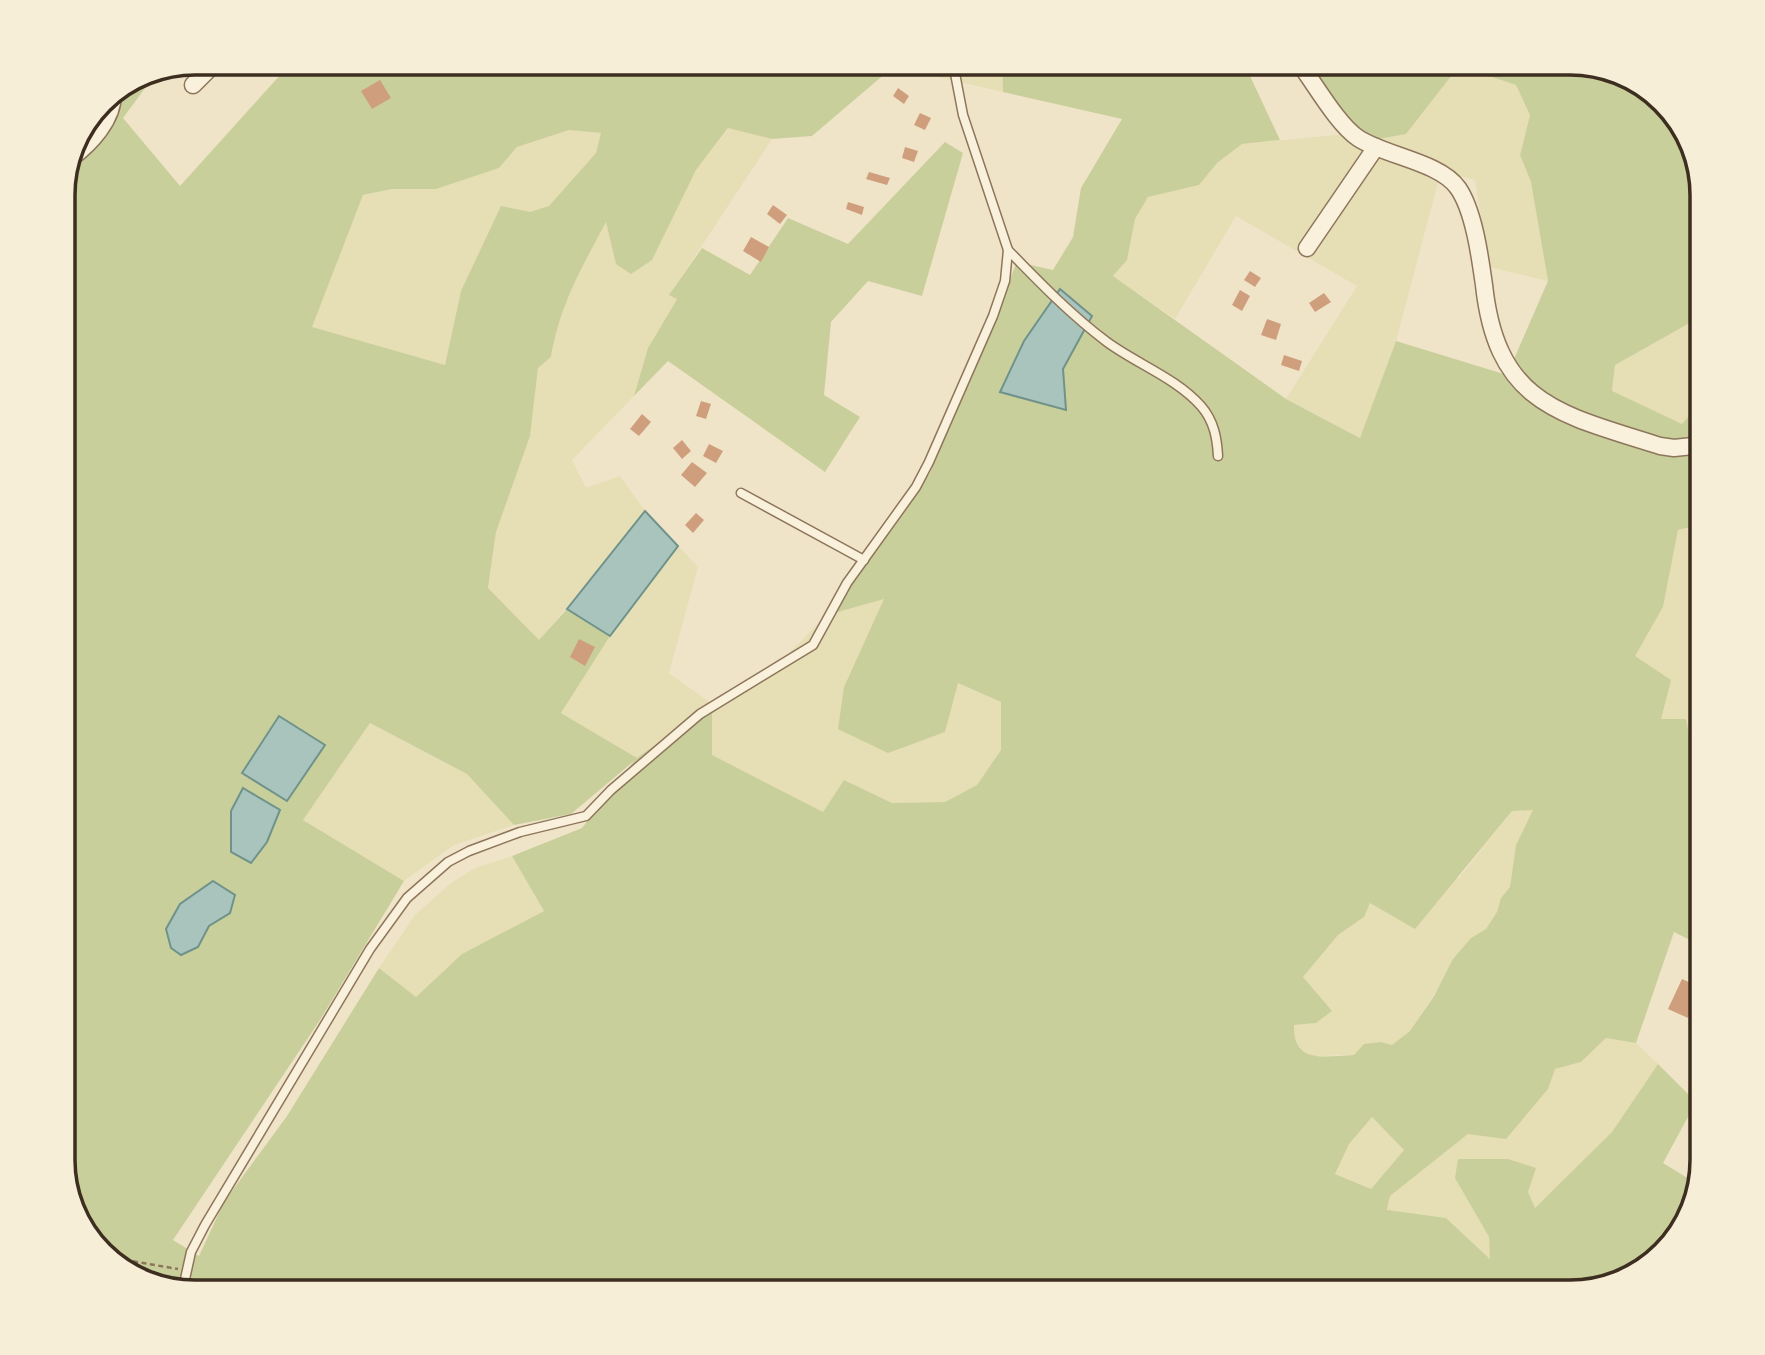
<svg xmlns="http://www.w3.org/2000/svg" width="1765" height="1355" font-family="'Libre Baskerville',serif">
<rect width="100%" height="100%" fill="#f0e4c8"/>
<g fill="#e6deb5">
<path d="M893,63h109l1,29 -110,-25z"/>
<path d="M1459,66l57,19 14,30 -10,40 11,27 17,99 -59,-14 -14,-87 -34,-9 -45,170 -35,97 -75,-39 71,-113 -121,-70 -61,103 -62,-43 14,-16 8,-41 13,-22 51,-12 18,-22 25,-19 115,-11 49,1z"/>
<path d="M729,128l43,11 -102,155 7,4 -29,50 -14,48 -62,64 14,28 34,-12 25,35 -106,130 -51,-52 8,-57 34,-96 8,-68 13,-11 6,-33 11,-32 38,-71 10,42 36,-3 44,-90z"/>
<path d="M569,130l33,3 -6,20 -47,54 -19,5 -69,79 -16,74 -134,-38 52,-132 29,-6h44l63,-21 18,-21z"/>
<path d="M1702,309v92l-20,23 -70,-32 3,-27 80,-45z"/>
<path d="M1692,524h10v227l-10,-2 -31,-30 -27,-62 29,-50 15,-77z"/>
<path d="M678,546l20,21 -29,106 43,31 69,-43 46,-46 58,-17 -41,89 114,-4 43,19v48l-24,35 -32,17 -53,1 -48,-23 -21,32 -112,-57 -74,3 -76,-45 49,-77z"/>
<path d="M370,723l97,51 47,51 -60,20 -50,36 -101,-61z"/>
<path d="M1534,809l-18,36 -6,42 -9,11 -4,14 -11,17 -15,9 -61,93 -18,14 -11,-3 -27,13 -41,1 -13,-5 -6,-10v-16l22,-2 -13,-46 35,-42 26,-18 6,-14 89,-25 53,-67z"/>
<path d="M512,856l32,55 -82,43 -46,43 -37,-29 36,-53 36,-32 24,-15z"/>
<path d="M1606,1038l30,5 22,21 -46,68 -77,77 -7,-17 7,-24 -79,11 33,58 2,23 -45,-42 -59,-7 3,-15 78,-62 80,-45 6,-20 27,-7z"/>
<path d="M1371,1116l33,34 -33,39 -36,-15 14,-30z"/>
</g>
<g fill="#c9cf9b" fill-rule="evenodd">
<path d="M291,63h338l2,5 23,-5h239v4l-81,69 -40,3 -44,-11 -32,42 -44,90 -21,14 -15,-10 -10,-42c-25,47 -46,82 -55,135l-13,11 -8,68 -34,96 -8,56 51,52 28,-31 43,27 -49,77 76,45 75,-54v51l111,57 21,-32 48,23 53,-1 32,-17 24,-35v-48l-43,-19 -13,49 -57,21 -50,-24 6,-42 40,-88 -57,16 103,-142 87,-211 36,8 20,-33 8,-49 41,-69 -119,-27 -1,-29h234l14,13 30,64 -38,4 -25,19 -18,22 -51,12 -13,22 -8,41 -14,16 173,123 74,39 36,-97 111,34 41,-94 -17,-99 -11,-27 10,-40 -14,-30 -57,-19 -53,68 -28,5 -21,-6 -59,-70h272l80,28 38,46 14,58v114l-7,11 -80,45 -3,26 70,33 20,-23v123l-24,6 -15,77 -28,49 36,24 -10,39h25l6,30 10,2v195l-28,-14 -38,111 -30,-5 -25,24 -26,7 -7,20 -42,50 -38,-5 -78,62 -3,14 59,8 44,41 -1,-22 -34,-59 3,-19h50l28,9 -8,24 7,16 77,-76 46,-68 38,38 -33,61 31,19 -20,58 -46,38 -59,14h-1374l-80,-28 -38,-46 -14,-50v-981l14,-50 31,-41 43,-16 -28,38 57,68zM569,130l32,3 -5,20 -47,53 -19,6 -29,-6 -40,85 -16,74 -133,-38 51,-132 29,-6h44l63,-21 18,-21zM1060,289l32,27 -29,53 -39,-28zM370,723l97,51 47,51 57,-11 63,-53 -52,67 -70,28 32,55 -82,43 -46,43 -37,-29 -92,148 -63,86 -25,54 -26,-16 147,-220 84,-139 -101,-61zM1533,810l-17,35 -6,42 -9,11 -4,14 -11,17 -15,9 -18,21 -19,37 -24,35 -18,14 -11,-3 -17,2 -10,11c-30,1 -61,10 -60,-30l22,-2 16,-12 -29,-34 35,-42 26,-18 6,-14 45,26 97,-118zM1372,1117l32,33 -33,39 -36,-15 14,-30z"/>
<path d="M945,142l18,11 -41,143 -54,-15 -37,41 -7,73 36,22 -35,55 -157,-111 -34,35 14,-48 29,-49 -8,-4 33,-47 48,27 38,-57 60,26z"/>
</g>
<g fill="#a9c4bc" stroke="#6f938a" stroke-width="2">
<path d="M1060,289l32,27 -29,53 3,41 -66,-18 24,-51z"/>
<path d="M645,511l33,35 -68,90 -43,-27z"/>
<path d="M279,716l46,29 -38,56 -45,-28z"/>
<path d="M243,788l37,22 -13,32 -16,21 -20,-11v-41z"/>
<path d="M213,881l22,14 -5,18 -21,13 -11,21 -17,8 -10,-7 -5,-19 14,-25z"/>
</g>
<g fill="#cf9f7d">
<path d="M380,80l11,18 -19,11 -11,-18z"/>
<path d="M898,88l11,8 -5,8 -11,-8z"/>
<path d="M920,113l11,5 -6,12 -11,-5z"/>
<path d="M905,147l13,4 -4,11 -12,-4z"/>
<path d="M869,172l21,6 -3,7 -21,-6z"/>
<path d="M848,202l16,5 -2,8 -16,-6z"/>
<path d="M773,205l14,10 -7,9 -13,-10z"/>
<path d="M751,237l18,10 -8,15 -18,-11z"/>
<path d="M1250,271l11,7 -6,9 -11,-7z"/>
<path d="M1240,290l10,6 -8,15 -10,-6z"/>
<path d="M1324,293l7,9 -16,10 -6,-9z"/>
<path d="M1267,319l14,5 -5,16 -15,-5z"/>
<path d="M1284,355l18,6 -3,10 -18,-6z"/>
<path d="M701,401l10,3 -5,15 -10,-3z"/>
<path d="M642,414l9,8 -12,14 -9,-7z"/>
<path d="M682,440l9,11 -9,8 -9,-11z"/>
<path d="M709,444l14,7 -7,12 -13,-7z"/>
<path d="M692,462l15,11 -12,14 -14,-12z"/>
<path d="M696,513l8,7 -11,13 -8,-8z"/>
<path d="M579,639l16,8 -10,19 -15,-9z"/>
<path d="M1682,979l20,9 -14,30 -20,-9z"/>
</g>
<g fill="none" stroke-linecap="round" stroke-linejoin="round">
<defs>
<g id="service">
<path d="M1008,250c31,32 63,65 99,92 30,22 69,36 94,64 13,15 16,32 17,50"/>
<path d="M741,493l123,67"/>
<path d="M183,1288l8,-36 14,-27 165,-276 37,-51 41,-36 21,-11 51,-19 66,-16 25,-26 89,-76 113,-69 34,-62 69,-96 13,-25 64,-146 12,-35 3,-31 -45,-135 -10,-52"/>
</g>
<g id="minor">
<path d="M1299,63c16,21 39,62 59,75 27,18 82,24 100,50 16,23 22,69 26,97 13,120 76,129 176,161l14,2 28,-3"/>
<path d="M193,85l22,-22"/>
<path d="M71,158c19,-14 42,-38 42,-64"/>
<path d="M1307,248l69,-101"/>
</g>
</defs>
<use href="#service" stroke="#8d765c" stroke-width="11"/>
<use href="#minor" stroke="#8d765c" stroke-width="19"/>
<path stroke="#8d765c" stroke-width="2.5" stroke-dasharray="5 3.5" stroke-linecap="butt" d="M108,1257l70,12"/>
<use href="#service" stroke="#faf1dc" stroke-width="8"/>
<use href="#minor" stroke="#faf1dc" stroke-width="16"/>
</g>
<path d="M0 0H1765V1355H0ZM195 75H1570A120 120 0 0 1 1690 195V1160A120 120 0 0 1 1570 1280H195A120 120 0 0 1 75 1160V195A120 120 0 0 1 195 75Z" fill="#f7eed8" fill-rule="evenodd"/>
<path fill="none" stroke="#3d2e20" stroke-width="3.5" d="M195 75H1570A120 120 0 0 1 1690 195V1160A120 120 0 0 1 1570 1280H195A120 120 0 0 1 75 1160V195A120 120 0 0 1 195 75Z"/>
</svg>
